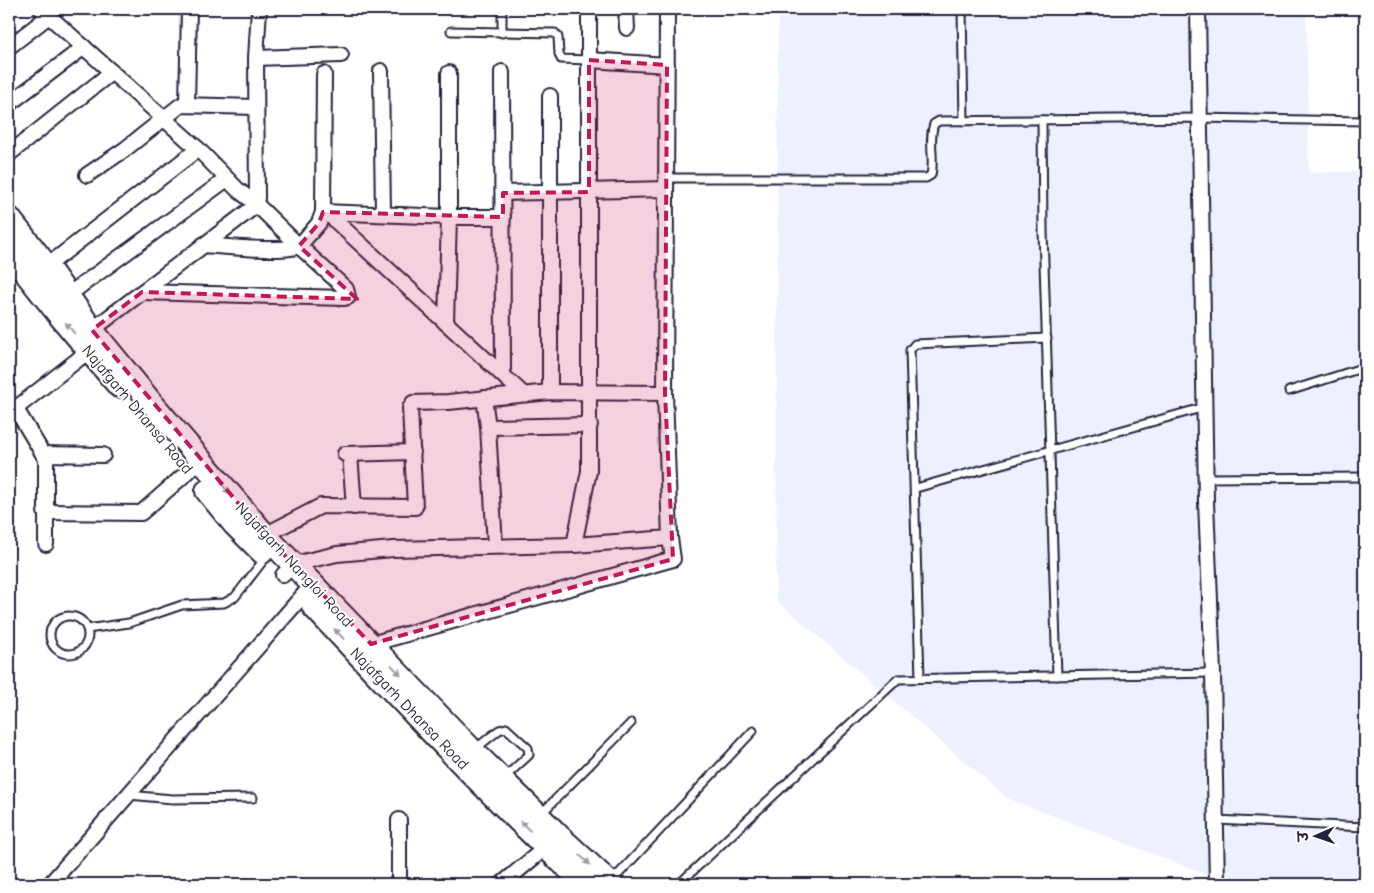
<svg xmlns="http://www.w3.org/2000/svg" width="1374" height="893" font-family="'Comic Neue','Playpen Sans Deva',sans-serif">
<rect width="100%" height="100%" fill="#fff"/>
<filter id="ink" filterUnits="userSpaceOnUse"><feTurbulence type="fractalNoise" baseFrequency=".02" numOctaves="2"/><feDisplacementMap in="SourceGraphic" scale="10" xChannelSelector="R" yChannelSelector="G"/><feConvolveMatrix kernelMatrix="1 2 1 2 8 2 1 2 1" color-interpolation-filters="sRGB"/></filter>
<g filter="url(#ink)">
<path fill="#edf0ff" d="M778,9h528l3,164 56,-2v90l-8,1 2,138h6v484h-154v-8l-204,-78 -231,-198z"/>
<g fill="none" stroke-linecap="round" stroke-linejoin="round">
<defs>
<g id="service">
<path d="M502,9v24"/>
<path d="M962,9l2,112"/>
<path d="M451,31l104,2 3,4 1,17 2,5 28,1"/>
<path d="M1042,120l1,111 14,445"/>
<path d="M666,178h260l5,-3c4,-17 -3,-35 3,-51l5,-3 260,-3 166,3"/>
<path d="M1289,391l76,-24"/>
<path d="M1206,478l159,-1"/>
<path d="M916,488l289,-81"/>
<circle cx="69" cy="635" r="19"/>
<path d="M87,629l42,-6 53,-18 42,-2 11,-6 31,-40"/>
<path d="M920,678l-10,-328 5,-6 132,-6"/>
<path d="M475,749l24,-19 7,-2 22,20 1,7 -24,22"/>
<path d="M129,795l43,4 81,-1"/>
<path d="M540,815l91,-92"/>
<path d="M1216,820l149,7"/>
<path d="M612,881l141,-150"/>
<path d="M679,884l219,-205 315,-6"/>
</g>
<g id="minor">
<path d="M41,9l157,140 40,41 17,13 44,43 47,43 2,8 -4,1 -202,-6"/>
<path d="M626,9l1,19"/>
<path d="M1198,9l8,493 7,171 4,211"/>
<path d="M9,47l40,-31"/>
<path d="M256,58l85,-3"/>
<path d="M589,60l78,5"/>
<path d="M381,71l2,143"/>
<path d="M502,72l1,303"/>
<path d="M550,96v296"/>
<path d="M9,104l75,-57"/>
<path d="M187,104l2,-95"/>
<path d="M9,154l103,-82"/>
<path d="M87,175l37,-25 57,-45 75,2"/>
<path d="M503,193l163,-4"/>
<path d="M323,212l126,5h54"/>
<path d="M326,212l197,182"/>
<path d="M203,245c19,1 82,8 96,1l20,-23 4,-11 1,-138"/>
<path d="M47,266l151,-117"/>
<path d="M68,295l159,-116"/>
<path d="M446,323l3,-106v-144"/>
<path d="M92,330l162,-123 3,-9 -1,-140 3,-49"/>
<path d="M484,398l4,29 7,119"/>
<path d="M16,409l30,50v85"/>
<path d="M10,413l85,-67"/>
<path d="M488,427l102,-2"/>
<path d="M43,454l60,1"/>
<path d="M345,454l68,-2"/>
<path d="M350,454l4,53"/>
<path d="M45,512l96,1 49,-43"/>
<path d="M265,535l56,-29 94,1 -5,-99 3,-5 35,-1 102,-10 115,1"/>
<path d="M574,545l15,-74v-462"/>
<path d="M283,575l11,-11 43,-10 56,-5 181,-4 96,-7 -5,-145 2,-384"/>
<path d="M371,644l302,-85 -3,-21"/>
<path d="M50,884l263,-300"/>
<path d="M399,884v-64"/>
<path d="M502,884l49,-41"/>
</g>
<g id="primary">
<path d="M9,218l38,48 45,64 58,71 115,134 204,212 90,89 52,48"/>
<path d="M9,252l50,63 60,71"/>
<path d="M207,491l27,33 28,28"/>
<path d="M313,606c89,95 177,191 272,278"/>
</g>
</defs>
<use href="#service" stroke="#22223b" stroke-width="11"/>
<use href="#minor" stroke="#22223b" stroke-width="18"/>
<use href="#primary" stroke="#22223b" stroke-width="26"/>
<use href="#service" stroke="#fff" stroke-width="7"/>
<use href="#minor" stroke="#fff" stroke-width="14"/>
<use href="#primary" stroke="#fff" stroke-width="22"/>
</g>
<defs><path id="oneway-solid" d="M-6-.8H1V-3.2L6.5 0L1 3.2V.8H-6Z" transform="scale(1.25)"/></defs>
<g fill="#9c9ca7">
<use href="#oneway-solid" transform="translate(70 328) rotate(-130)"/>
<use href="#oneway-solid" transform="translate(225 488) rotate(49)"/>
<use href="#oneway-solid" transform="translate(339 634) rotate(-133)"/>
<use href="#oneway-solid" transform="translate(396 670) rotate(46)"/>
<use href="#oneway-solid" transform="translate(525 826) rotate(-135)"/>
<use href="#oneway-solid" transform="translate(585 860) rotate(43)"/>
</g>
</g>
<path fill="#c2185b" fill-opacity="0.2" stroke="#c2185b" stroke-width="4" stroke-dasharray="10 6" stroke-linejoin="round" d="M589,60l78,5 -2,328 8,166 -302,85 -106,-109 -173,-205 50,-38 215,7 -58,-53 20,-23 4,-11 180,5v-24l86,-1z"/>
<g text-anchor="middle" stroke-width="4" stroke-linejoin="round" paint-order="stroke">
<g font-size="16" fill="#22223b" stroke="#fff">
<text transform="translate(138 409) rotate(50)" y="6">Najafgarh Dhansa Road</text>
<text transform="translate(295 564) rotate(47)" y="6">Najafgarh Nangloi Road</text>
<text transform="translate(410 708) rotate(46)" y="6">Najafgarh Dhansa Road</text>
</g>
</g>
<rect width="1374" height="893" fill="none" stroke="#fff" stroke-width="30"/>
<rect x="15" y="15" width="1344" height="863" fill="none" stroke="#22223b" stroke-width="2" filter="url(#ink)"/>
<g transform="translate(1316 836) rotate(268)" stroke="#ffffff" stroke-width="4" paint-order="stroke">
<path d="M0-4L9 19L0 12L-9 19Z" fill="#22223b"/>
<text y="-8" font-size="14" font-weight="bold" text-anchor="middle" fill="#22223b">उ</text>
</g>
</svg>
